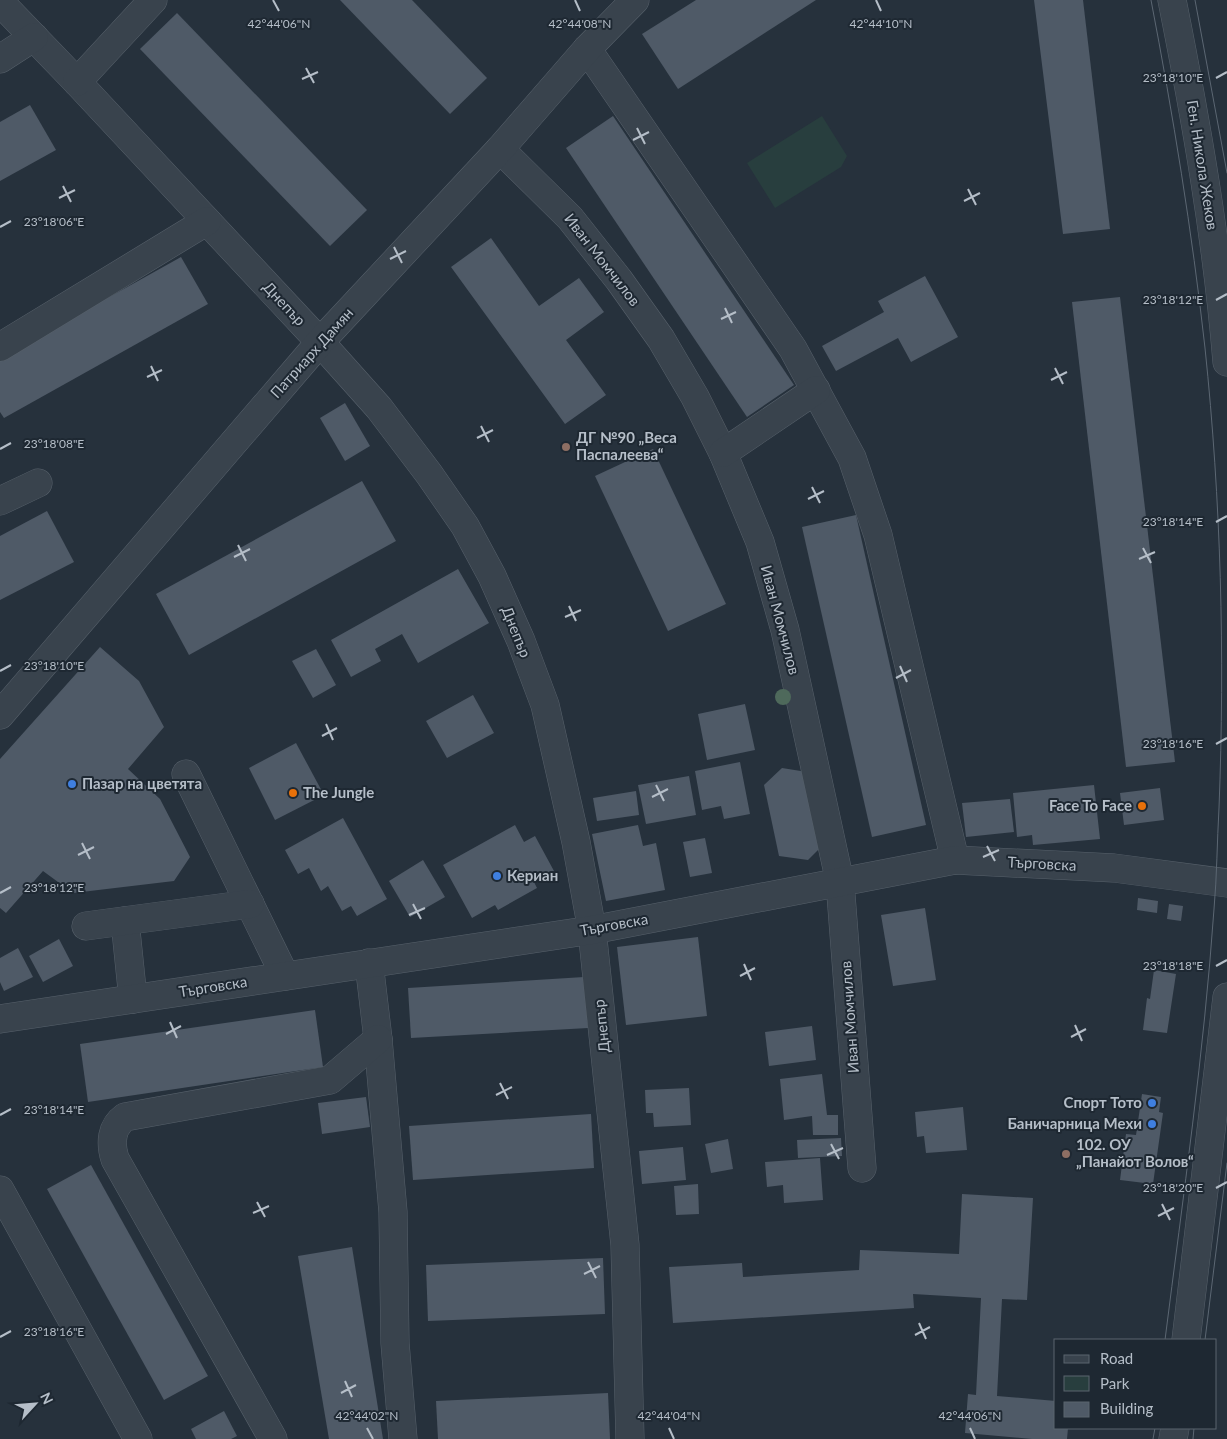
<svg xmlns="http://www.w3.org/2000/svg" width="1227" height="1439" font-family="Lato,sans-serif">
<rect width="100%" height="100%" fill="#26313c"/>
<path fill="#283e3e" d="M822,116l25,40 -6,11 -66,41 -28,-45z"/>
<g fill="#4f5a67">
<path d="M340,0h72l75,78 -37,36z"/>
<path d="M696,0h120l-138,89 -36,-55z"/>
<path d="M1034,0h49l27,229 -47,5z"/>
<path d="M177,13l190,197 -37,36 -190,-197z"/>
<path d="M30,105l26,45 -56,31v-59z"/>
<path d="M613,116l181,269 -47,32 -181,-269z"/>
<path d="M491,238l48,68 40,-28 25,34 -38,28 40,55 -41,29 -114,-157z"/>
<path d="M181,257l27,47 -204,114 -4,-6v-54z"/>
<path d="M925,276l33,61 -47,25 -13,-24 -62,33 -14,-25 62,-34 -6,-11z"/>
<path d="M1120,297l55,465 -49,5 -54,-465z"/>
<path d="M345,403l25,43 -25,15 -25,-43z"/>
<path d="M653,449l73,155 -58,27 -73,-155z"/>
<path d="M362,481l34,60 -207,114 -33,-61z"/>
<path d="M47,511l27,51 -74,38v-64z"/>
<path d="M856,515l70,310 -54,12 -70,-310z"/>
<path d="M458,569l31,54 -71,40 -16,-29 -27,15 6,12 -30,16 -20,-37z"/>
<path d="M100,647l39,34 25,46 -36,42 32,30 30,58 -16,24 -101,12 -30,-22 -37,42 -6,-5v-149z"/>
<path d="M316,649l20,36 -23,13 -21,-37z"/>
<path d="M473,695l21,38 -47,25 -21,-37z"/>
<path d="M745,704l10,46 -48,10 -9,-46z"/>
<path d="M296,743l28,52 -49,25 -26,-52z"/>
<path d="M740,762l10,52 -26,5 -3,-13 -19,4 -7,-39z"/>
<path d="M782,768l25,4 16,73 -15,15 -29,-4 -15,-71z"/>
<path d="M689,776l7,39 -50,9 -8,-39z"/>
<path d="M1094,785l6,54 -67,6 -1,-10 -15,2 -4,-44z"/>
<path d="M1160,788l4,32 -40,5 -4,-32z"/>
<path d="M636,791l3,24 -42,6 -4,-23z"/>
<path d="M1010,799l4,33 -48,5 -4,-34z"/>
<path d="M343,818l44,81 -30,17 -6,-10 -9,5 -14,-25 -7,5 -12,-23 -11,6 -13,-24z"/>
<path d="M515,825l9,17 11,-6 19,35 -20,11 3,6 -39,22 -3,-5 -23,13 -29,-53z"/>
<path d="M638,825l5,21 13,-3 9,47 -59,11 -14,-67z"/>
<path d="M705,838l7,35 -22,4 -7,-35z"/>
<path d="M423,860l22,37 -35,20 -21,-36z"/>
<path d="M1138,898l20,3 -1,12 -20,-3z"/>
<path d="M1169,904l14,2 -2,15 -14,-2z"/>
<path d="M925,908l11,72 -43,6 -12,-71z"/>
<path d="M698,937l9,79 -81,9 -9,-78z"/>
<path d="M59,939l14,27 -30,16 -14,-26z"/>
<path d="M18,948l15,29 -29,14 -4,-9v-24z"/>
<path d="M1154,970l22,4 -9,59 -24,-3 4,-32 3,1z"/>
<path d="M584,977l4,51 -177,10 -3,-50z"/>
<path d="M315,1010l8,57 -235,35 -8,-58z"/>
<path d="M812,1026l4,34 -47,6 -4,-34z"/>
<path d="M822,1074l5,41h11v20h-25l-1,-19 -28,4 -4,-41z"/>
<path d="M689,1088l2,37 -37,2 -1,-14h-7l-1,-23z"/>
<path d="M1142,1094l19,3 -2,15 4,1 -10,71 -33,-4 6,-46 10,1z"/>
<path d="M366,1097l4,30 -48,7 -4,-31z"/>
<path d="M963,1107l4,43 -41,3 -2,-17 -7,1 -2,-25z"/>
<path d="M591,1114l3,54 -181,12 -4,-54z"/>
<path d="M841,1138l1,18 -44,2 -1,-18z"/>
<path d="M728,1139l5,30 -22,4 -6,-29z"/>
<path d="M683,1147l3,33 -44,4 -3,-33z"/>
<path d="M820,1158l3,42 -39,3 -1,-18 -16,2 -2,-25z"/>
<path d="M91,1165l117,211 -44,24 -117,-211z"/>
<path d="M698,1184l1,30 -23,1 -2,-29z"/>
<path d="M962,1194l71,4 -6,102 -25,-1 -5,97 59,5v27h12l-1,11h-35l-67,-6 3,-39 8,1 5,-97 -68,-4 1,14 -241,15 -4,-56 73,-4 1,14 116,-7 1,-20 99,4z"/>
<path d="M352,1247l31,192h-54l-31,-183z"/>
<path d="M603,1258l2,56 -177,7 -2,-56z"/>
<path d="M608,1393l2,46h-172l-2,-38z"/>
<path d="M224,1411l13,25 -6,3h-35l-5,-10z"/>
</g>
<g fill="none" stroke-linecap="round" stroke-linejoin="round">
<defs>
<g id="minor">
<path d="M1172,0c24,120 45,240 55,362"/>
<path d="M0,2l77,80 243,260 59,66 50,66 36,52 27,50 29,65 24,64 31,137 16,88 33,315 5,194"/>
<path d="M587,49l206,300 59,109 26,77 77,325"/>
<path d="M0,59l34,-22"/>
<path d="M77,82l76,-82"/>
<path d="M500,149l70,69 49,62 42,59 34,58 28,56 37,89 25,88 55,252 22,286"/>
<path d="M0,347l207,-126"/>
<path d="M723,453l93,-63"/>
<path d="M0,501l38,-18"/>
<path d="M0,715l320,-373 180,-193 87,-100 48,-49"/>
<path d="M186,774l99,202"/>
<path d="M125,921l8,78"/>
<path d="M86,926l164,-22"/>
<path d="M369,963l9,76 15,173 2,131 8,96"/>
<path d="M0,1019l592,-89 363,-70 159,8 113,15"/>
<path d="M0,1190l138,249"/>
<path d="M1186,1340l41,-343"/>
<path d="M273,1439l-158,-280c-5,-16 -4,-32 10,-42l205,-37 48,-41"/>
<path d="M1173,1439l2,-11"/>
</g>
</defs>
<use href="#minor" stroke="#57616b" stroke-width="29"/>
<use href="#minor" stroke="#39434d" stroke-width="28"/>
<g stroke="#5c6773" stroke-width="1">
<path d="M1151,0c22,115 41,231 54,348 16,153 20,306 14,460 -2,34 -2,68 -5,101 -10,144 -31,288 -49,431"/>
<path d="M1195,0l32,173"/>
<path d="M1205,1340l22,-177"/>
<path d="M1153,1439l2,-11"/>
<path d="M1193,1439l1,-11"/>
</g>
</g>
<circle fill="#4e695b" cx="783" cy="697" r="8"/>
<path fill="none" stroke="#b5bec8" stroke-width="2" d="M273,0l6,11M575,0l5,11M876,0l5,11M306,68l8,15M1216,78l11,-6M302,79l16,-7M637,128l8,16M633,140l16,-8M63,186l8,16M968,189l8,16M59,198l16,-8M964,201l16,-8M0,227l11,-6M394,247l8,16M390,259l16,-8M1216,300l11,-6M725,308l7,15M721,319l15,-7M151,366l7,15M1055,368l8,16M147,377l15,-7M1051,380l16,-8M481,426l8,16M477,438l16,-8M0,449l11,-6M812,487l8,16M808,499l16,-8M1216,522l11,-6M238,545l8,16M1143,548l8,15M234,557l16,-8M1139,559l16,-7M569,606l7,15M565,617l16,-7M900,666l7,16M0,671l11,-6M896,678l15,-8M326,724l7,16M322,736l15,-8M1216,744l11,-6M656,785l8,16M652,797l16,-8M82,843l8,16M987,846l8,15M78,855l16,-8M983,857l16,-7M0,893l11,-6M413,904l8,15M409,915l16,-7M744,964l7,16M1216,966l11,-6M740,976l15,-8M170,1022l7,16M1075,1025l7,16M166,1034l15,-8M1071,1037l15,-8M500,1083l8,16M496,1095l16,-8M0,1115l11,-6M831,1144l8,15M827,1155l16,-7M1216,1188l11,-6M257,1202l8,15M1162,1204l8,16M253,1213l16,-7M1158,1216l16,-8M588,1262l8,16M584,1274l16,-8M919,1323l7,16M915,1335l15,-8M0,1337l11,-6M345,1381l7,16M341,1393l15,-8M367,1428l6,11M669,1428l5,11M970,1428l5,11"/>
<g fill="#8d6e63" stroke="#1e2832" stroke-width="2">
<circle cx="566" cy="447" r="5"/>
<circle cx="1066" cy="1154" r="5"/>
</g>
<g fill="#3f7fe0" stroke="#1e2832" stroke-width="2">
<circle cx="72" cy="784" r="5"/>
<circle cx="497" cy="876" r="5"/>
<circle cx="1152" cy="1103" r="5"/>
<circle cx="1152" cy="1124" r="5"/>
</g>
<g fill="#e8710a" stroke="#1e2832" stroke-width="2">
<circle cx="293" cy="793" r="5"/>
<circle cx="1142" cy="806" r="5"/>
</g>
<g text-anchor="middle" stroke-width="4" stroke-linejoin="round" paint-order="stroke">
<g font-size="15" fill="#b5bec8" stroke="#1e2832">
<text transform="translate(1202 165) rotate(81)" y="5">Ген. Никола Жеков</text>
<text transform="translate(602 260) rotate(52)" y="5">Иван Момчилов</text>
<text transform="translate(284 304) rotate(47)" y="5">Днепър</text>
<text transform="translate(312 353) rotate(-48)" y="5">Патриарх Дамян</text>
<text transform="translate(780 620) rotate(75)" y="5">Иван Момчилов</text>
<text transform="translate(516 632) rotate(68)" y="5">Днепър</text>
<text transform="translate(1042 864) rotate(3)" y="5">Търговска</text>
<text transform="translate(614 925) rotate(-10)" y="5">Търговска</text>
<text transform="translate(213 987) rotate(-9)" y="5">Търговска</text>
<text transform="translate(850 1017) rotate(-94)" y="5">Иван Момчилов</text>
<text transform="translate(602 1026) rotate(-96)" y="5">Днепър</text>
</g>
<g font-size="15" font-weight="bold" fill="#b5bec8" stroke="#1e2832" text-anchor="start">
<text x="576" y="443">ДГ №90 „Веса<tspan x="576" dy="17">Паспалеева“</tspan></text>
<text x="82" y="789">Пазар на цветята</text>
<text x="303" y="798">The Jungle</text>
<text x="1132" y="811" text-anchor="end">Face To Face</text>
<text x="507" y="881">Кериан</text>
<text x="1142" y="1108" text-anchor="end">Спорт Тото</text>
<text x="1142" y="1129" text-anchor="end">Баничарница Мехи</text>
<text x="1076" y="1150">102. ОУ<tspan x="1076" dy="17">„Панайот Волов“</tspan></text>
</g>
</g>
<g font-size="12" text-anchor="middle" fill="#b5bec8" stroke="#1e2832" stroke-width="4" stroke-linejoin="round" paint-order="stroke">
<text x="279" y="28">42°44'06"N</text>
<text x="580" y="28">42°44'08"N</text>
<text x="881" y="28">42°44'10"N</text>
<text x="1173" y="82">23°18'10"E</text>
<text x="54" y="226">23°18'06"E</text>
<text x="1173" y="304">23°18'12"E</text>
<text x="54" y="448">23°18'08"E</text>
<text x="1173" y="526">23°18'14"E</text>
<text x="54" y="670">23°18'10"E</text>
<text x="1173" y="748">23°18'16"E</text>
<text x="54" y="892">23°18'12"E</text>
<text x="1173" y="970">23°18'18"E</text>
<text x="54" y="1114">23°18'14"E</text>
<text x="1173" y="1192">23°18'20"E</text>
<text x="54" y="1336">23°18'16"E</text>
<text x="367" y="1420">42°44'02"N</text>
<text x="669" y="1420">42°44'04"N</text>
<text x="970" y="1420">42°44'06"N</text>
</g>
<rect x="1054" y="1339" width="162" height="90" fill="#1e2832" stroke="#5a646e"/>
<rect x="1064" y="1355" width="25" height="8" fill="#39434d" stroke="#5a646e"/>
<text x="1100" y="1364" font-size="15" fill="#b5bec8">Road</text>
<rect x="1064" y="1376" width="25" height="15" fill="#283e3e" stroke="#5a646e"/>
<text x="1100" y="1389" font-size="15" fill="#b5bec8">Park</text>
<rect x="1064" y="1402" width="25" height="15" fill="#4f5a67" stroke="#5a646e"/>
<text x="1100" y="1414" font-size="15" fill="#b5bec8">Building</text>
<g transform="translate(35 1404) rotate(64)" stroke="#1e2832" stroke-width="4" paint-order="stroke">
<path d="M0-4L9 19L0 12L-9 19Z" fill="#b5bec8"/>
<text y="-8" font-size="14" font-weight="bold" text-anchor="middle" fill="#b5bec8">N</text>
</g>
</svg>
